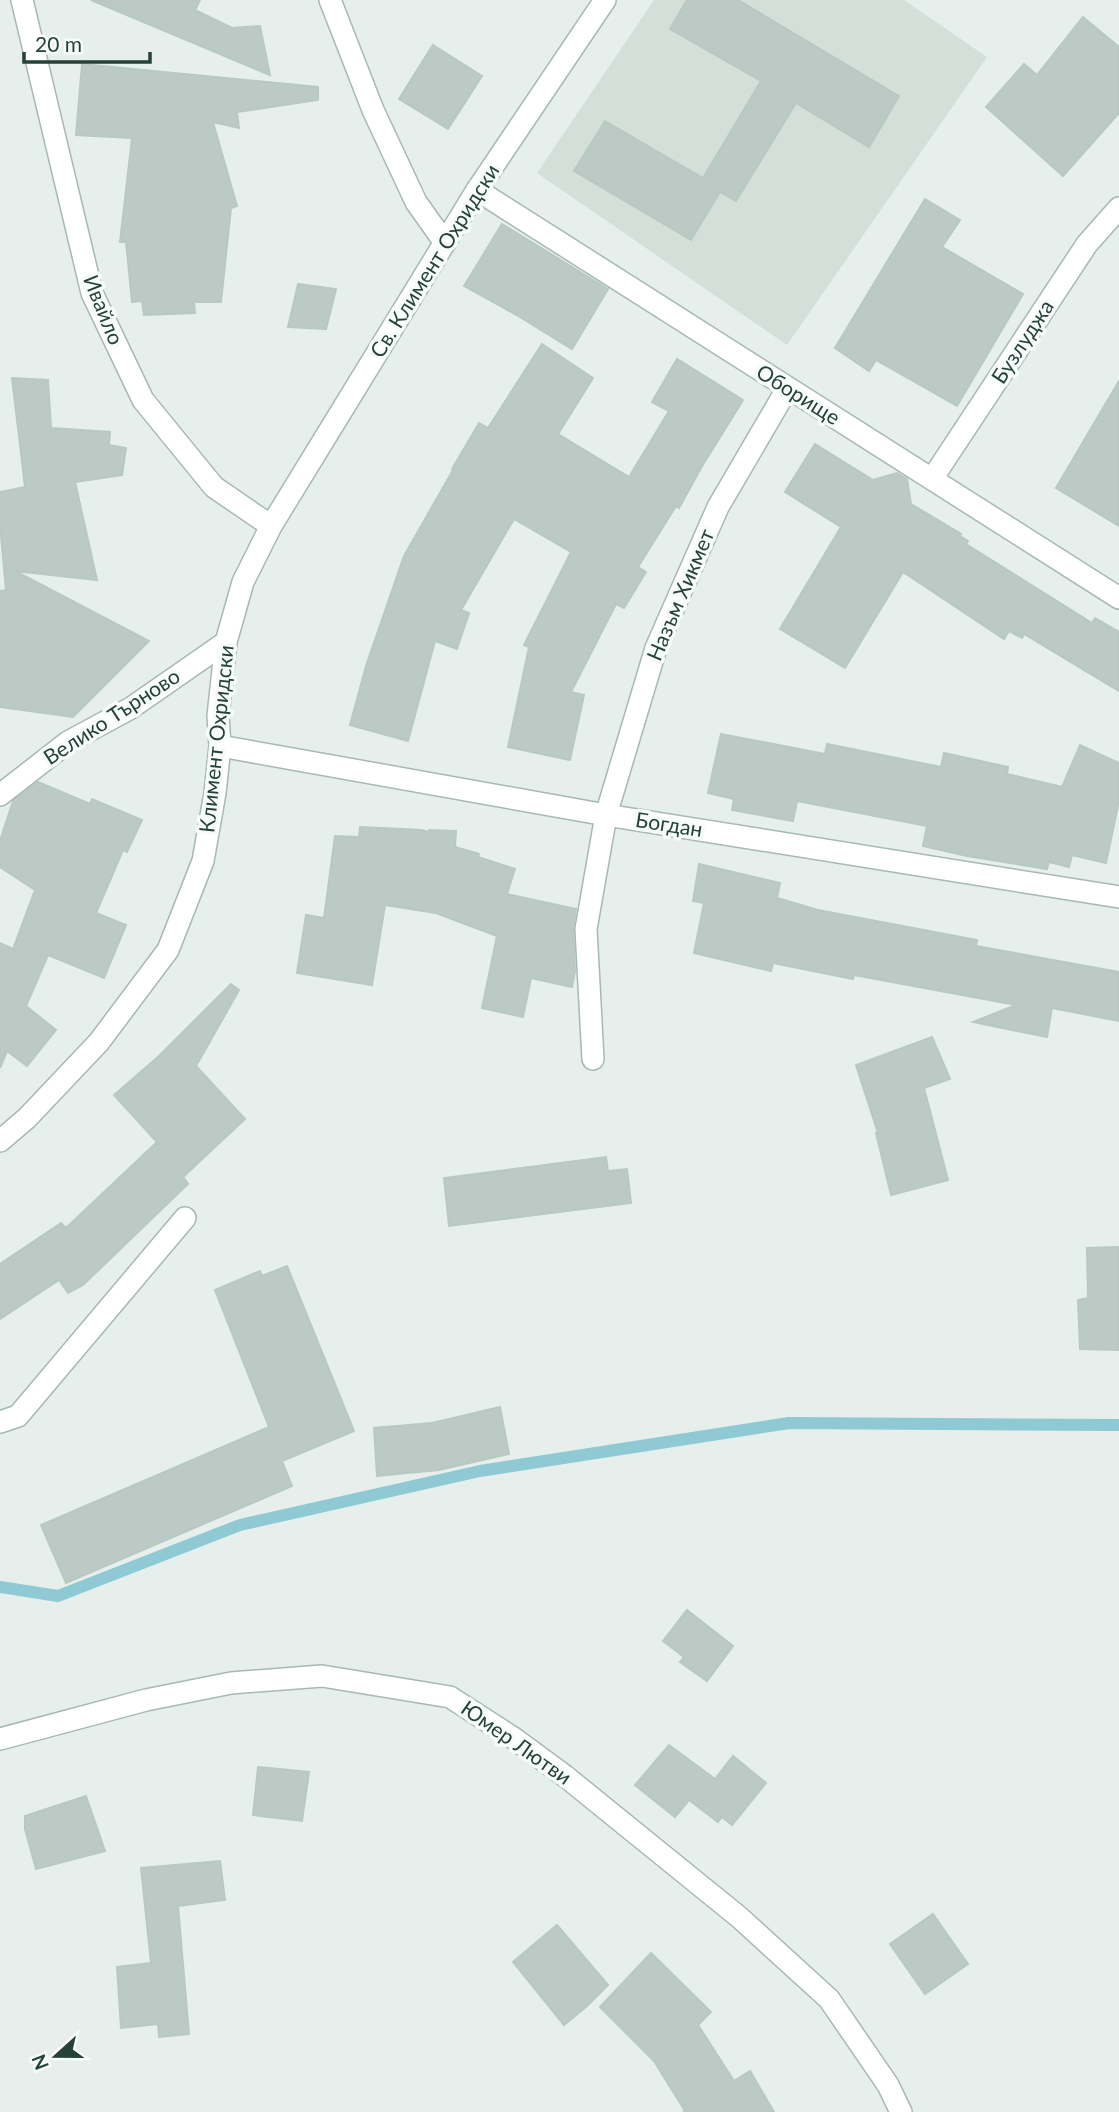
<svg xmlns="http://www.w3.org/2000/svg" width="1119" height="2112" font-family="Lato,sans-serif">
<rect width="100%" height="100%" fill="#e6efeb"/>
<path fill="#d4dfda" d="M654,0h250l83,57 -200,288 -250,-172z"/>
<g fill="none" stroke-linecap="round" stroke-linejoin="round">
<path stroke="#8ec9d4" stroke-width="12" d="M0,1587l58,9 182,-71 240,-54 309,-48 330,2"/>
</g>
<g fill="#bbcac4" stroke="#b8c9c2" stroke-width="2">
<path d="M91,0h109l-5,10 37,18 28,-2 10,49z"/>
<path d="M687,0h51l161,96 -30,51 -73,-44 -60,98 -16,-9 -29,48 -117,-69 31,-50 98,57 58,-97 -91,-52z"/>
<path d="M1083,17l36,30v66l-56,63 -77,-69 38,-43 13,11z"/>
<path d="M433,45l49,31 -34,53 -49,-30z"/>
<path d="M82,64l236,23v13l-81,12 2,16 -26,-6 24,84 -6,2 -10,94h-27l1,11 -51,2 -2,-14 -10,1 -6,-60h-6l12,-104 -56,-3z"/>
<path d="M925,199l35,21 -18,27 81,47 -66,112 -81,-46 -7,11 -34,-23z"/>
<path d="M502,224l106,65 -36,60 -57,-35 -51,-28z"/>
<path d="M298,284l38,5 -10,40 -38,-2z"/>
<path d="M542,344l51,34 -35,56 71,43 40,-66 -17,-9 25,-43 66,41 -42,68 -22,40 -3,-2 -38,61 8,5 -22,36 -8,-4 -45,88 13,3 -14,65 -62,-13 21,-100 -5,-2 47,-93 -57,-33 -53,91 8,3 -12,36 -22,-8 -27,100 -58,-16 16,-59 38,-110 49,-86 -1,-1 27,-46 9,5z"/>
<path d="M12,378l36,2 3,48 59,4 -1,13 17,3 -4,27 -47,7 22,98 -82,-9 134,70 -76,76 -73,-10v-116l6,-1 -6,-65v-33l25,-5z"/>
<path d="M1119,381v145l-63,-38z"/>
<path d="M815,444l58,36 24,-7 10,6 4,25 50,30 -1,2 8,5 -2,3 126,79 3,-5 24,14v59l-95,-57 -2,4 -13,-7 -5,8 -101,-67 -58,96 -65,-39 61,-102 -56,-35z"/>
<path d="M721,734l104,20 2,-10 114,23 3,-14 64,14 -1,7 55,13 18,-42 39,18v38l-13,62 -34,-8 -3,12 -20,-5 -2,7 -80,-13 -44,-10 4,-20 -130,-25 -4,20 -61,-11 2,-11 -26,-6z"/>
<path d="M38,782l52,22 2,-5 50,21 -15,32 -4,-2 -27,63 30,12 -22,53 -56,-23 -22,51 30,24 -29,36 -20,-15 -7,17v-125l13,6 22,-59 -35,-23v-26l13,-40z"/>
<path d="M360,827l62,3 6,2 1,-2 27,1 -1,16 24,7 -1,3 37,12 -8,25 69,15 -3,20 2,42 -3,16 -41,-9 -8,39 -41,-9 15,-72 -61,-23 -51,-8 -13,80 -75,-12 9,-58 18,3 11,-82 24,1z"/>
<path d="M699,864l81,19 -3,15 41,12 159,30 -1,6 143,26v49l-67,-13 -5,29 -74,-15 43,-17 -162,-30 -1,4 -80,-16 -2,8 -77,-18 10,-50 -11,-2z"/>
<path d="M231,984l8,6 -43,76 49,53 -62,58 5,7 -105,101 -15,8 -9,-13 -59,39v-55l61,-41 5,5 91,-86 -43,-47 45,-39z"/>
<path d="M932,1037l18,42 -26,9 24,92 -57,15 -15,-62h2l-22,-68z"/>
<path d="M606,1157l2,14 19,-2 4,34 -182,23 -5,-48z"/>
<path d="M1119,1247v103l-39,-1 -2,-49 10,-2 -1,-50z"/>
<path d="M287,1266l67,165 -72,30 10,25 -226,97 -25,-58 228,-98 -54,-137 45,-19 2,5z"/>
<path d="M500,1407l9,47 -70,16 -62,6 -3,-48 58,-5z"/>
<path d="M687,1610l46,36 -26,35 -27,-19 4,-5 -21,-16z"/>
<path d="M669,1745l46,34 18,-23 33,27 -34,42 -10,-8 -4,5 -29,-22 -14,17 -40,-32z"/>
<path d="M258,1767l51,5 -7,49 -49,-6z"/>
<path d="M86,1796l19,55 -69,18 -11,-40v-13z"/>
<path d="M220,1861l5,39 -47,6 11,128 -30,3 -1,-13 -37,4 -4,-61 34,-4 -10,-95z"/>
<path d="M933,1914l35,50 -43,30 -35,-50z"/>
<path d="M557,1925l51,60 -21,21 -23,19 -51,-63z"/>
<path d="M651,1953l60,59 -13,13 36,56 16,-10 24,41h-91l2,-1 -31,-50 -54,-54z"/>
</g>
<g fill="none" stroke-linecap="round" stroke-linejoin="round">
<defs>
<g id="street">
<path d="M22,0l70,293 51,107 71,87 57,39"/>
<path d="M330,0l43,110 43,92 29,41"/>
<path d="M477,190l642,408"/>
<path d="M932,479l155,-235 32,-36"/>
<path d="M220,746l386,69 513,82"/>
<path d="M0,795l68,-53 63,-34 95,-66"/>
<path d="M593,1059l-7,-130 20,-114 50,-167 62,-141 69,-118"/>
<path d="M0,1141l27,-23 72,-76 69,-92 35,-89 12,-68 5,-47 -2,-30 8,-74 17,-60 28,-56 206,-336 128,-190"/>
<path d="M0,1422l18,-6 167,-198"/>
<path d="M0,1739l146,-39 85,-17 91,-7 128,21 62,40 53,39 174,141 90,82 59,86 13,27"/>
</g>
</defs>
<use href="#street" stroke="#a8b8b2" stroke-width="24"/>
<use href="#street" stroke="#fff" stroke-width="21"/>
</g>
<g text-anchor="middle" stroke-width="7" stroke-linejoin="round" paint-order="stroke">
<g font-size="21" fill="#24423a" stroke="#f7fbf9">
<text transform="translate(435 261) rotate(-58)" y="7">Св. Климент Охридски</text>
<text transform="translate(103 310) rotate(68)" y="7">Ивайло</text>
<text transform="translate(1023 342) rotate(-57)" y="7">Бузлуджа</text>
<text transform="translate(798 395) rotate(32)" y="7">Оборище</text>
<text transform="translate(681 595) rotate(-67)" y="7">Назъм Хикмет</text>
<text transform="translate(112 717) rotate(-33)" y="7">Велико Търново</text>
<text transform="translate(217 739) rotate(-84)" y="7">Климент Охридски</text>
<text transform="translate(669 825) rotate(9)" y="7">Богдан</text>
<text transform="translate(516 1743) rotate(35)" y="7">Юмер Лютви</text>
</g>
</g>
<g transform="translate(56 2056) rotate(249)" stroke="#f7fbf9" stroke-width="5" paint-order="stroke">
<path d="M0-5L12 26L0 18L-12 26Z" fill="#24423a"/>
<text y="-10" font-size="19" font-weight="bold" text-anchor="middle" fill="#24423a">N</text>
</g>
<path d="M24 52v10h126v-10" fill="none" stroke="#24423a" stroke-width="3.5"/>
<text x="35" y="52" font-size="21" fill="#24423a" stroke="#f7fbf9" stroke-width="5" paint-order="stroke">20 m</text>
</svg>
